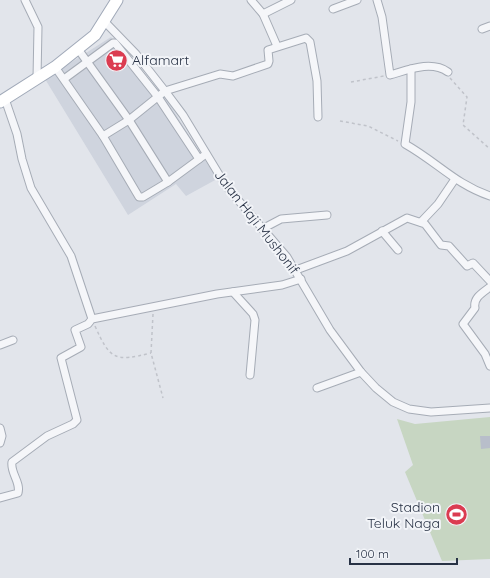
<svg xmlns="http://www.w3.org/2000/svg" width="490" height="578" font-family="Quicksand,sans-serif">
<rect width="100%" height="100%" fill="#e2e5eb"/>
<path fill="#cfd4de" d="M111,37l54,60 52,82 -31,17 -10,-12 -48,31 -83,-136z"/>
<path fill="#c7d6c2" d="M490,417v142l-48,2 -37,-89 8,-7 -16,-46 18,5z"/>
<path fill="#b8beca" d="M480,436h10v12l-9,1z"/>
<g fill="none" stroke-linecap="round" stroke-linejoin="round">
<defs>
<g id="minor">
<path d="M25,0l13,27 -1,51"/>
<path d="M251,0l12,14 14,32"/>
<path d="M377,0l5,17 8,58c18,-5 41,-15 58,-3"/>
<path d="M333,9l24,-9"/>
<path d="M263,14l28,-14"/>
<path d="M104,21l32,33 29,37 18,24 43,71 61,71 43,73 31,42 15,16 17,14 16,7 22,3 59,-4"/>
<path d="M482,29l8,-3"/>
<path d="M78,49l51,71 39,62"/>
<path d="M55,67l48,69 36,61h4l25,-15 38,-28"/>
<path d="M411,69v33l-6,42c32,18 50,40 85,52"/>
<path d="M64,79l49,-36h2l43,54 41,62"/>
<path d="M5,99l12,35 5,25 9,29 40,68 21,63"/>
<path d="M103,136l26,-16 36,-29 55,-17 13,2 35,-12 1,-3 -1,-11 38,-12 4,4 7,39 1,36"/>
<path d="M421,222l17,-18 17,-25"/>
<path d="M262,229l19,-10 46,-4"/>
<path d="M382,231l16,19"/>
<path d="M296,270l51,-19 60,-33 18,6 16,21 8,1 18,20 6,-3 17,18"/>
<path d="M490,287c-8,6 -17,11 -15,21l-12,16 22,30 5,12"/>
<path d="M233,292l20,22 2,6 -5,55"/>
<path d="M0,345l13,-5"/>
<path d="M317,388l44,-16"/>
<path d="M0,428l2,8 -2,7"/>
<path d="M0,498l18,-5c3,-11 -8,-20 -6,-31l35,-26 26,-12 4,-4 -16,-62 20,-11 -6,-17 13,-6 4,-5 125,-25 65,-9 19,-6"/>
</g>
<path id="primary" d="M0,102l55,-35 40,-32 22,-35"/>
</defs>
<use href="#minor" stroke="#a6acb6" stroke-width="9"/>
<use href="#primary" stroke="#a0a9b8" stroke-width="13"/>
<g stroke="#c0c3ca" stroke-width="1.5" stroke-dasharray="3 3" stroke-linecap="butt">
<path d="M450,78l17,19 -4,28 27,24"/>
<path d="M351,82l33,-6"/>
<path d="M340,121l28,5 30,15"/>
<path d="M153,314l-2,39 12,45"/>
<path d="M95,326c15,34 20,36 56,27"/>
</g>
<use href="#minor" stroke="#f5f6f9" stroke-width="7"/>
<use href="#primary" stroke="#fff" stroke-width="11"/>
</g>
<defs>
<symbol id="supermarket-disc" viewBox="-11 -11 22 22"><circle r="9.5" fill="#db3c51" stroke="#f2f4f8"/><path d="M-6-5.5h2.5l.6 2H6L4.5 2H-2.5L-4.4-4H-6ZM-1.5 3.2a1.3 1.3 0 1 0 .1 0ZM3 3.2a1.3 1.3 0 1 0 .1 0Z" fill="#fff"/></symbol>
<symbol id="stadium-disc" viewBox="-11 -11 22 22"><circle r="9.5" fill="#db3c51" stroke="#f2f4f8"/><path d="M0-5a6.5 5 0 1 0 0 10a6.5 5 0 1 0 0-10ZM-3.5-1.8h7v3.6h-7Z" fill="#fff"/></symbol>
</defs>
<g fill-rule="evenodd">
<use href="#supermarket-disc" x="104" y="48" width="25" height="25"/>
<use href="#stadium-disc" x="444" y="502" width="25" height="25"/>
</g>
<g text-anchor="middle" stroke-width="4" stroke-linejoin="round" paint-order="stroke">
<g font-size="14" fill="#283245" stroke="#f2f4f8" text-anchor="start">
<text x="132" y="65">Alfamart</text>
<text x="440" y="512" text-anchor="end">Stadion<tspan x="440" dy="16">Teluk Naga</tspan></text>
</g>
<g font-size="14" fill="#283245" stroke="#f2f4f8">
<text transform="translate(257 222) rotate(52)" y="5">Jalan Haji Mushonif</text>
</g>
</g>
<path d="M350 558v6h107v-6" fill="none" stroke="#283245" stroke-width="2"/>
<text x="356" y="558" font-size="12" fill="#283245" stroke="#f2f4f8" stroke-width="3" paint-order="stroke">100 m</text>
</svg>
